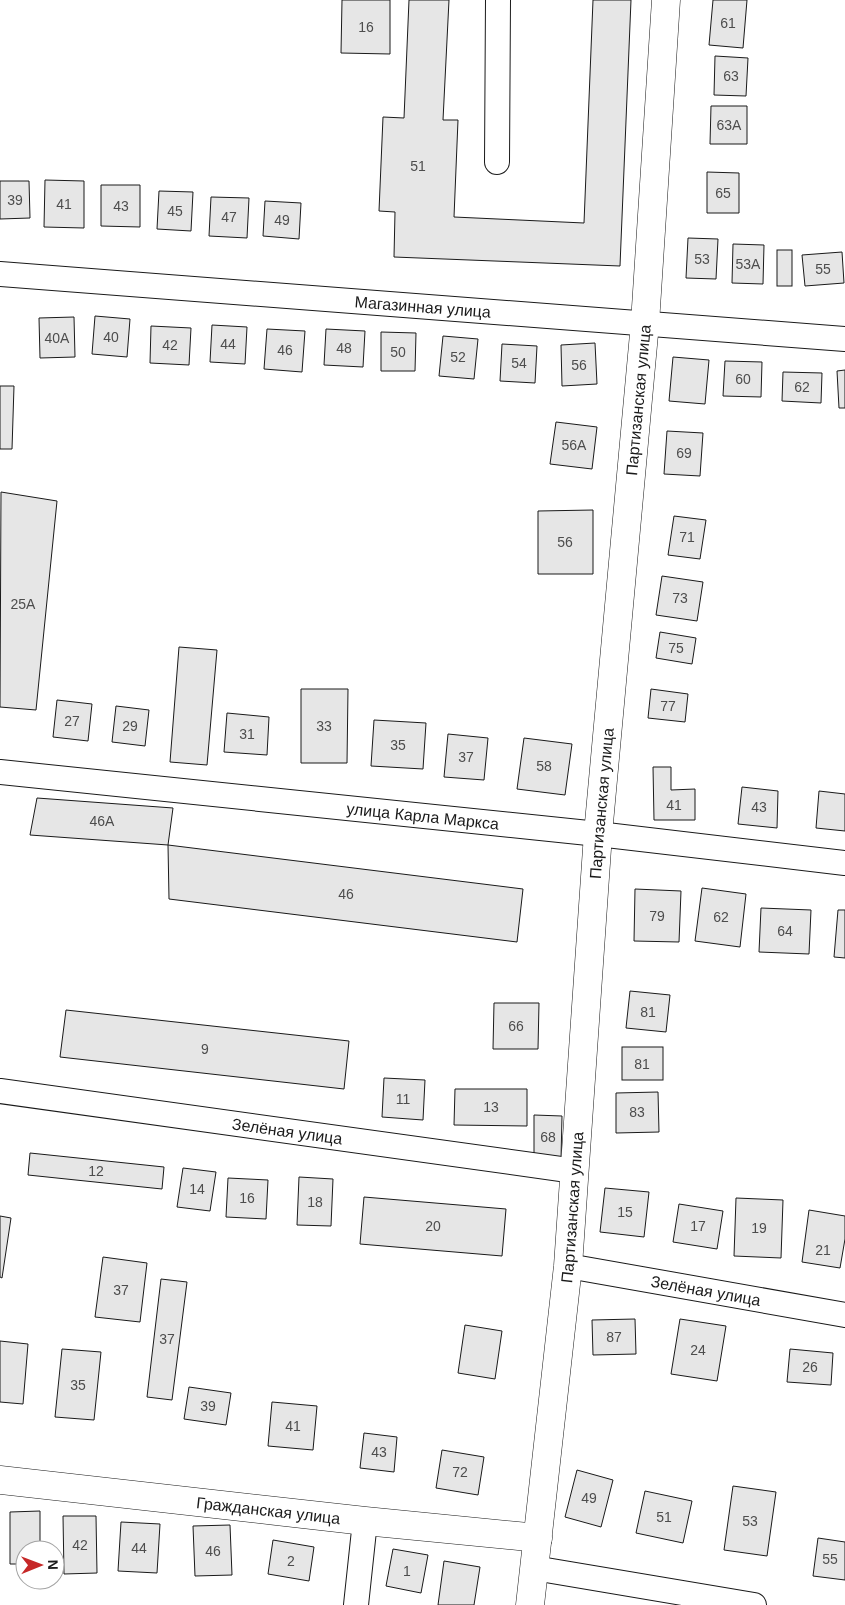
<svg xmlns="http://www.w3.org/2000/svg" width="845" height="1605" font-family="Arial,sans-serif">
<rect width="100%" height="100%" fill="#fff"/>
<g fill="#e6e6e6" stroke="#1a1a1a">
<path d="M342,0h48v54l-49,-1z"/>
<path d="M409,0h40l-6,120h15l-4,97 130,6 9,-223h38l-11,266 -226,-9 1,-45 -16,-1 4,-94 21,1z"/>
<path d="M713,0h34l-4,48 -34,-3z"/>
<path d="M715,56l33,2 -2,38 -32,-1z"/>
<path d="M711,106h36v38h-37z"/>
<path d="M707,172l32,1v40h-32z"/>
<path d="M45,180l39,1v47l-40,-1z"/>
<path d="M0,181h29l1,37 -30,1z"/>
<path d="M101,185h39v42l-39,-1z"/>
<path d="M159,191l34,1 -2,39 -34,-2z"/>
<path d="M211,197l38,1 -2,40 -38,-2z"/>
<path d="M265,201l36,2 -2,36 -36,-3z"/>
<path d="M688,238l30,1 -2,40 -30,-1z"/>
<path d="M733,244l31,1 -1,39 -31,-1z"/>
<rect x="777" y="250" width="15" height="36"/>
<path d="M842,252l2,31 -39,3 -3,-31z"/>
<path d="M95,316l35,3 -3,38 -35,-3z"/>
<path d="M74,317l1,40 -35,1 -1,-40z"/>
<path d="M212,325l35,2 -2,37 -35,-2z"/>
<path d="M151,326l40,2 -2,37 -39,-2z"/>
<path d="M267,329l38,2 -3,41 -38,-3z"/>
<path d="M326,329l39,2 -2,36 -39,-2z"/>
<path d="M381,332l35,1 -1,38h-34z"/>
<path d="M443,336l35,3 -4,40 -35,-3z"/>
<path d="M595,343l2,41 -35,2 -1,-41z"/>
<path d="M502,344l35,2 -2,37 -35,-2z"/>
<path d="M673,357l36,3 -4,44 -36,-3z"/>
<path d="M725,361l37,1 -1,35 -38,-1z"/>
<path d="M845,370v38h-6l-2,-37z"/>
<path d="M783,372l39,1 -1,30 -39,-2z"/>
<path d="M0,386h14l-2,63h-12z"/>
<path d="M556,422l41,5 -5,42 -42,-5z"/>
<path d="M667,431l36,2 -3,43 -36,-2z"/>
<path d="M1,492l56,9 -21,209 -36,-3z"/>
<path d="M593,510v64h-55v-63z"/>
<path d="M674,516l32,4 -6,39 -32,-4z"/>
<path d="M662,576l41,6 -6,39 -41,-6z"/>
<path d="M660,632l36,6 -4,26 -36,-6z"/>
<path d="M179,647l38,3 -10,115 -37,-3z"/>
<path d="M301,689h47l-1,74h-46z"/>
<path d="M651,689l37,5 -3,28 -37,-4z"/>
<path d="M57,700l35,4 -4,37 -35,-4z"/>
<path d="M116,706l33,4 -4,36 -33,-4z"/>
<path d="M227,713l42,4 -2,38 -43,-3z"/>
<path d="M374,720l52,3 -3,46 -52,-3z"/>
<path d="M448,734l40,4 -4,42 -40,-3z"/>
<path d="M524,738l48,6 -7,51 -48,-6z"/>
<path d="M653,767h18v23l24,-1v31h-41z"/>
<path d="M742,787l36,4 -1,37 -39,-4z"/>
<path d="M819,791l26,3v37l-29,-3z"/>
<path d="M37,798l136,10 -5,37 -138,-10z"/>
<path d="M168,845l355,44 -6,53 -348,-43z"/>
<path d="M702,888l44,6 -6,53 -45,-6z"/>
<path d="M635,889l46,2 -2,51 -45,-1z"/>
<path d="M761,908l50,2 -2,44 -50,-2z"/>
<path d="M838,910h7v48l-11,-1z"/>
<path d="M630,991l40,4 -4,37 -40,-4z"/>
<path d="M494,1003h45l-1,46h-45z"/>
<path d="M66,1010l283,31 -5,48 -284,-32z"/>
<rect x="622" y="1047" width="41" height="33"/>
<path d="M384,1078l41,2 -2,40 -41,-3z"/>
<path d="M455,1089h72v37l-73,-1z"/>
<path d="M658,1092l1,40 -43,1v-40z"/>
<path d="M534,1115l28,1 -1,43 -27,-1z"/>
<path d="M30,1153l134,14 -2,22 -134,-14z"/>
<path d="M183,1168l33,4 -6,39 -33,-4z"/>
<path d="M299,1177l34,2 -2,47 -34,-1z"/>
<path d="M228,1178l40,2 -2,39 -40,-2z"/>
<path d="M605,1188l44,4 -5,45 -44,-5z"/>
<path d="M364,1197l142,12 -4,47 -142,-12z"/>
<path d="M736,1198l47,2 -2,58 -47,-2z"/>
<path d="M679,1204l44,7 -6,38 -44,-7z"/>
<path d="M809,1210l36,6v23l-5,29 -38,-6z"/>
<path d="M0,1216l11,2 -9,60 -2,-1z"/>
<path d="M103,1257l44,6 -7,59 -45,-5z"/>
<path d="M161,1279l26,3 -15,118 -25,-3z"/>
<path d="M635,1319l1,35 -43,1 -1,-35z"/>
<path d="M680,1319l46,7 -9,55 -46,-7z"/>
<path d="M465,1325l37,6 -7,48 -37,-6z"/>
<path d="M0,1341l28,3 -5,60 -23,-2z"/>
<path d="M62,1349l39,3 -7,68 -39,-3z"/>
<path d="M790,1349l43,4 -2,32 -44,-3z"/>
<path d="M189,1387l42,6 -5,32 -42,-6z"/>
<path d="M272,1402l45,4 -4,44 -45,-4z"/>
<path d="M364,1433l33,4 -3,35 -34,-4z"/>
<path d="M442,1450l42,7 -6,38 -42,-7z"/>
<path d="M577,1470l36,10 -12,47 -36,-10z"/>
<path d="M733,1486l43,6 -9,64 -43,-6z"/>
<path d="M645,1491l47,10 -9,42 -47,-10z"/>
<path d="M40,1511v39h-15v14h-15v-52z"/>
<path d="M63,1516h33l1,57 -33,1z"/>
<path d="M121,1522l39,2 -3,49 -39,-2z"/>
<path d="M230,1525l2,50 -37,1 -2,-50z"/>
<path d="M818,1538l27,4v38l-32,-4z"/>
<path d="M273,1540l41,7 -5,34 -41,-7z"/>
<path d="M393,1549l35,6 -7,38 -35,-7z"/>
<path d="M444,1561l36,6 -6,38h-36z"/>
</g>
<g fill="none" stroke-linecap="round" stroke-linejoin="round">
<defs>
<g id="minor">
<path d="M497,162l1,-162"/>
<path id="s1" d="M0,274l845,65"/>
<path id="s2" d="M0,772l598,62 247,29"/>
<path id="s3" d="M0,1091l575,80"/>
<path id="s4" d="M568,1266l277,49"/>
<path d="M534,1568l220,37"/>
<path d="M356,1605l9,-84"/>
</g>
<g id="tertiary">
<path id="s5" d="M0,1480l365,41 173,17"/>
<path id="s6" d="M530,1605l38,-339 30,-432 47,-511 21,-323"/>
</g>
</defs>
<use href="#minor" stroke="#1a1a1a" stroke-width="26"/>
<use href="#tertiary" stroke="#1a1a1a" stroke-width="29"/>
<use href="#minor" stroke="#fff" stroke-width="24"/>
<use href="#tertiary" stroke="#fff" stroke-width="28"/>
</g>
<g text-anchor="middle" stroke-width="4" stroke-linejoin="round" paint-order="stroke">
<g font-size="14" fill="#4d4d4d">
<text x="728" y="28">61</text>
<text x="366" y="32">16</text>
<text x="731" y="81">63</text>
<text x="729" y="130">63А</text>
<text x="418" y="171">51</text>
<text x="723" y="198">65</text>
<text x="15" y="205">39</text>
<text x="64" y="209">41</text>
<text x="121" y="211">43</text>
<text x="175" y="216">45</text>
<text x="229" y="222">47</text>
<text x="282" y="225">49</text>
<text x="702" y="264">53</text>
<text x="748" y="269">53А</text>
<text x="823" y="274">55</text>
<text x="111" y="342">40</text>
<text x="57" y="343">40А</text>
<text x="228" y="349">44</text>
<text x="170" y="350">42</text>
<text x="344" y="353">48</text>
<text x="285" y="355">46</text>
<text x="398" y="357">50</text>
<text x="458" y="362">52</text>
<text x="519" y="368">54</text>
<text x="579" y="370">56</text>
<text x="743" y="384">60</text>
<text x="802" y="392">62</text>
<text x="574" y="450">56А</text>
<text x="684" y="458">69</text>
<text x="687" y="542">71</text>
<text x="565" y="547">56</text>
<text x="680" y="603">73</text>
<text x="23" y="609">25А</text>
<text x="676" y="653">75</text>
<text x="668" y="711">77</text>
<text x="72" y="726">27</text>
<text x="130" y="731">29</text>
<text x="324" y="731">33</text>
<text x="247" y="739">31</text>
<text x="398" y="750">35</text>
<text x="466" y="762">37</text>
<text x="544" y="771">58</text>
<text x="674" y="810">41</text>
<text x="759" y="812">43</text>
<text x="102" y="826">46А</text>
<text x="346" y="899">46</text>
<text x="657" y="921">79</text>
<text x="721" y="922">62</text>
<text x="785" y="936">64</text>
<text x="648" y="1017">81</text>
<text x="516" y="1031">66</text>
<text x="205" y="1054">9</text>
<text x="642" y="1069">81</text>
<text x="403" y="1104">11</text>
<text x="491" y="1112">13</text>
<text x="637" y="1117">83</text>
<text x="548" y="1142">68</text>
<text x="96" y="1176">12</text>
<text x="197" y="1194">14</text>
<text x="247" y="1203">16</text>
<text x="315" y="1207">18</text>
<text x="625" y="1217">15</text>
<text x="433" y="1231">20</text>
<text x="698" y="1231">17</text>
<text x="759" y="1233">19</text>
<text x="823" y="1255">21</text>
<text x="121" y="1295">37</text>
<text x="614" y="1342">87</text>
<text x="167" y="1344">37</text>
<text x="698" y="1355">24</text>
<text x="810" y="1372">26</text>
<text x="78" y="1390">35</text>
<text x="208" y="1411">39</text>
<text x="293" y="1431">41</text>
<text x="379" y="1457">43</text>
<text x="460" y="1477">72</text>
<text x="589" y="1503">49</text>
<text x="664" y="1522">51</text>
<text x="750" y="1526">53</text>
<text x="80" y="1550">42</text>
<text x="139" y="1553">44</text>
<text x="213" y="1556">46</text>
<text x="830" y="1564">55</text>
<text x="291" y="1566">2</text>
<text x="407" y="1576">1</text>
</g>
<g font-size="16" fill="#1a1a1a" stroke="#fff">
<text dy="6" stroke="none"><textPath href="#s1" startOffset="424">Магазинная улица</textPath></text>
<text dy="6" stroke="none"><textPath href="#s6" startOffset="1210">Партизанская улица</textPath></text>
<text dy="6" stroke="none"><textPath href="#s6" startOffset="805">Партизанская улица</textPath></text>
<text dy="6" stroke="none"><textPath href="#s2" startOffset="425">улица Карла Маркса</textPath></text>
<text dy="6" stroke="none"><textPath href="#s3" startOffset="290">Зелёная улица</textPath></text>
<text dy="6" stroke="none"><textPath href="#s6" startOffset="400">Партизанская улица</textPath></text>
<text dy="6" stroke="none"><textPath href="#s4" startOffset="140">Зелёная улица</textPath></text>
<text dy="6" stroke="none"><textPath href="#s5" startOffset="270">Гражданская улица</textPath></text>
</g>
</g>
<g transform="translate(40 1565) rotate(89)"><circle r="24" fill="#ffffff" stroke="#a3a3a3"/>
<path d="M0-4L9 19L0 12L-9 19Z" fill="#c62828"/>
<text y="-8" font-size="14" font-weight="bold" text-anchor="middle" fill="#1a1a1a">N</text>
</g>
</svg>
